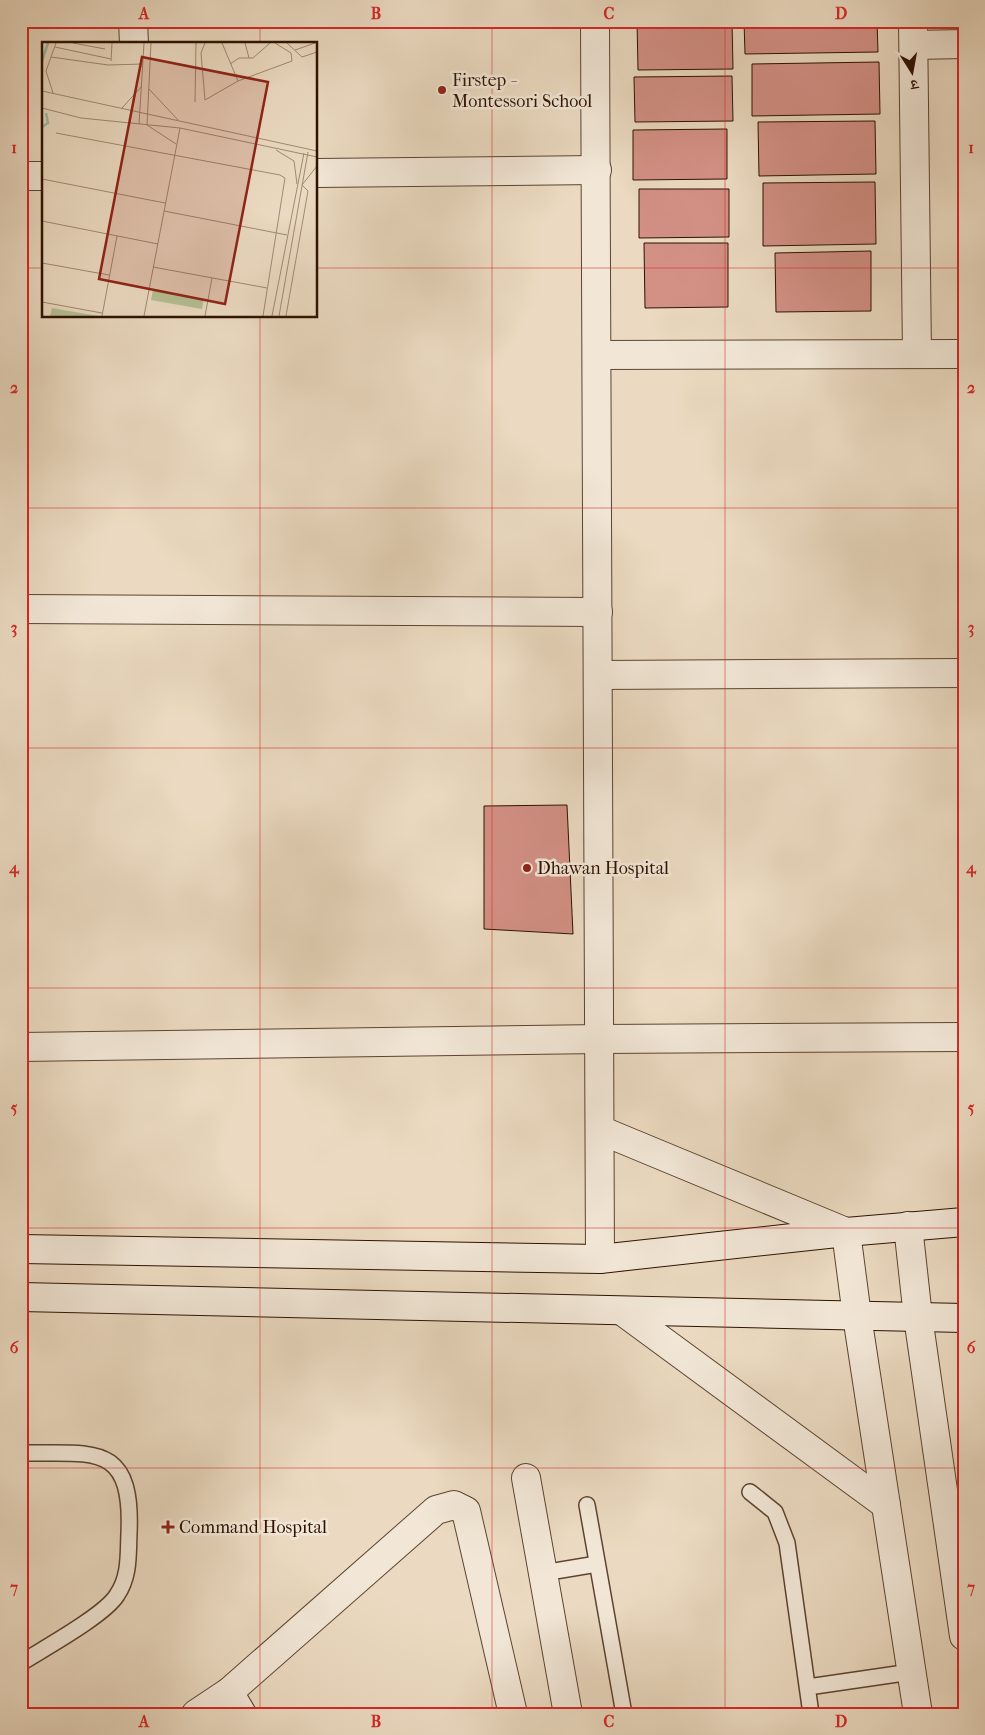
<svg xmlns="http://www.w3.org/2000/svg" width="985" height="1735" font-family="'IM FELL French Canon','Noto Serif Devanagari',serif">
<rect width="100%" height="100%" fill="#ebdac1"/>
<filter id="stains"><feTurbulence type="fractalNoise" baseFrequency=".004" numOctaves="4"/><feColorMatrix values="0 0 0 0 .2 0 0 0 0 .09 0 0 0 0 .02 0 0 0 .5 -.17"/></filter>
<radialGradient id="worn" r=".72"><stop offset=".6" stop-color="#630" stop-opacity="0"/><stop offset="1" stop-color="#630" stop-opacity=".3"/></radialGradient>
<g fill="#d39085" stroke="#2e1200">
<path d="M637,21h95l1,48 -95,1z"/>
<path d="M744,21h133l1,31 -133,2z"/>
<path d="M879,62l1,52 -128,2v-52z"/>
<path d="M732,76l1,45 -98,1 -1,-45z"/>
<path d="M875,121l1,53 -117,2 -1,-54z"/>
<path d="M727,129v50l-94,1v-50z"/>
<path d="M875,182l1,62 -113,2v-63z"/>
<path d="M639,189h90v48l-90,1z"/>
<path d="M644,243h84v64l-83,1z"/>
<path d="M871,251v60l-95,1 -1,-59z"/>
<path d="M567,805l6,129 -89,-5v-123z"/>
</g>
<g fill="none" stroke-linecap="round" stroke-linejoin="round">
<defs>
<g id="service">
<path d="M21,1453c72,1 112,-12 108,80 -1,21 1,43 -12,62 -12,20 -74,54 -96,68"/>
<path d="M750,1492l25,20 12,31 24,171"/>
<path d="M587,1505l37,209"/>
<path d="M543,1573l54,-9"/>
<path d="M808,1687l103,-15"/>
</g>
<g id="minor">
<path d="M133,21l1,23"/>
<path d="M595,21l5,1238"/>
<path d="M913,21l4,333"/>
<path d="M914,45l50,-1"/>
<path d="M316,173l281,-3"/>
<path d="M21,176h23"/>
<path d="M597,355l367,-1"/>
<path d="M21,609l577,3"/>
<path d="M598,675l366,-2"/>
<path d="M21,1047l579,-8 364,-2"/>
<path d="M600,1130l246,102"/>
<path d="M526,1478l42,236"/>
<path d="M229,1692l13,22"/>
<path d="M196,1714l33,-22 207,-182 18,-5 12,6 47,203"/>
</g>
<g id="tertiary">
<path d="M908,1226l10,91 46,319"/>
<path d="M846,1232l11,84 61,398"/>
<path d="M622,1311l264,194"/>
</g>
<g id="secondary">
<path d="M21,1249l579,10 246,-27 118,-10"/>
<path d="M21,1297l943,21"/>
</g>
</defs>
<use href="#service" stroke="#5d4430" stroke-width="18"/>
<use href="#minor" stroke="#5d4430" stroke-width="30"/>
<use href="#tertiary" stroke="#5d4430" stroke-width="30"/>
<use href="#secondary" stroke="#2e1200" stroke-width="30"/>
<use href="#service" stroke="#f2e7d7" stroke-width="15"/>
<use href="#minor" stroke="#f2e7d7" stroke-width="28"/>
<use href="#tertiary" stroke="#f2e7d7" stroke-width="28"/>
<use href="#secondary" stroke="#f2e7d7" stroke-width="28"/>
</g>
<path fill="none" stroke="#d62828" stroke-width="1" stroke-opacity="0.55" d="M260,21v23M492,21v1693M725,21v1693M21,268h23M316,268h648M260,316v1398M21,508h943M21,748h943M21,988h943M21,1228h943M21,1468h943"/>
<g fill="#8f2418" stroke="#f2e7d7" stroke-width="2">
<circle cx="442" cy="90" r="5"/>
<circle cx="527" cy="868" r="5"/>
<path d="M165.5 1519.5h5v5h5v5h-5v5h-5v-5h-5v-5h5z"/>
</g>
<g text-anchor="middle" stroke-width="5" stroke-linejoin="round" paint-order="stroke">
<g font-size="18" fill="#2e1200" stroke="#f2e7d7" text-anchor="start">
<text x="452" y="86">Firstep -<tspan x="452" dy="21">Montessori School</tspan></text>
<text x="537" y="874">Dhawan Hospital</text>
<text x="179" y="1533">Command Hospital</text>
</g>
</g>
<g transform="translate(42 42)">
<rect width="275" height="275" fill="#ebdac1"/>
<path d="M111,248l51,9 -2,10 -51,-9zM10,266l46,8h-48z" fill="#b5c094"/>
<path fill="none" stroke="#98bbb2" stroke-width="2.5" d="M0,19l6,-18M0,85l6,-4 -2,-10"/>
<path fill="none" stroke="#9f8a74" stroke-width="1" d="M31,1l32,6M109,1l-4,82 29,19M163,1l-4,10 4,47 33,-19 54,-20 -1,-8 -16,-10M180,1l16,38M203,1l4,15M245,1l15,14 15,-5M13,5l56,12M253,8l20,-7M9,15l57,8 35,-1M69,19l1,-18M188,22l9,-6h14l17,-15M107,47l29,31M0,49l275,60M11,51l-7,-22 10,-28M153,60l1,-59M0,66l39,10 99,10 137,29M80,66l20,-22M97,82l5,-81M14,91l224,42 5,3 -22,138M234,108l18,11 3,23M0,137l123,24M260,143l15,-19M122,169l123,24M0,179l116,23M0,221l67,12M111,225l114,21M0,260l60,11M60,274l15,-80M102,274l36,-188M163,274l7,-38M230,274l32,-163M237,274l29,-164M244,274l22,-125 -6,-6"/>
<path fill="#8f2418" fill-opacity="0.15" stroke="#8f2418" stroke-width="2.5" d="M100,15l126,25 -43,222 -126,-25z"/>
<rect width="275" height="275" fill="none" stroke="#2e1200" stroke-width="2.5"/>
</g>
<rect width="985" height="1735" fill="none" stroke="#ebdac1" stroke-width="55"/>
<g transform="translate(912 72) rotate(169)" stroke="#f2e7d7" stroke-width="4" paint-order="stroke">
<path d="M0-4L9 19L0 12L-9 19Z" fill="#2e1200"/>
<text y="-8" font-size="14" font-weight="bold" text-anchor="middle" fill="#2e1200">उ</text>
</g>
<rect x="28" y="28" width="930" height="1680" fill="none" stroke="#d62828" stroke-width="2"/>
<g font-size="16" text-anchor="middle" font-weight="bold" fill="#d62828">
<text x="144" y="19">A</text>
<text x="376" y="19">B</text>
<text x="609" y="19">C</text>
<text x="841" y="19">D</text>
<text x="14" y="153">1</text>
<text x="971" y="153">1</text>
<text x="14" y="393">2</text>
<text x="971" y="393">2</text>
<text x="14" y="633">3</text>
<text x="971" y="633">3</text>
<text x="14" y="873">4</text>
<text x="971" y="873">4</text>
<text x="14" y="1113">5</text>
<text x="971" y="1113">5</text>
<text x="14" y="1353">6</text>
<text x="971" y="1353">6</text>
<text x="14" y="1593">7</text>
<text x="971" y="1593">7</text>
<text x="144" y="1727">A</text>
<text x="376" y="1727">B</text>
<text x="609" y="1727">C</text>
<text x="841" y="1727">D</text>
</g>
<rect width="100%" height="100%" filter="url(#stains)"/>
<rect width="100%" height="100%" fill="url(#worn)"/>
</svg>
